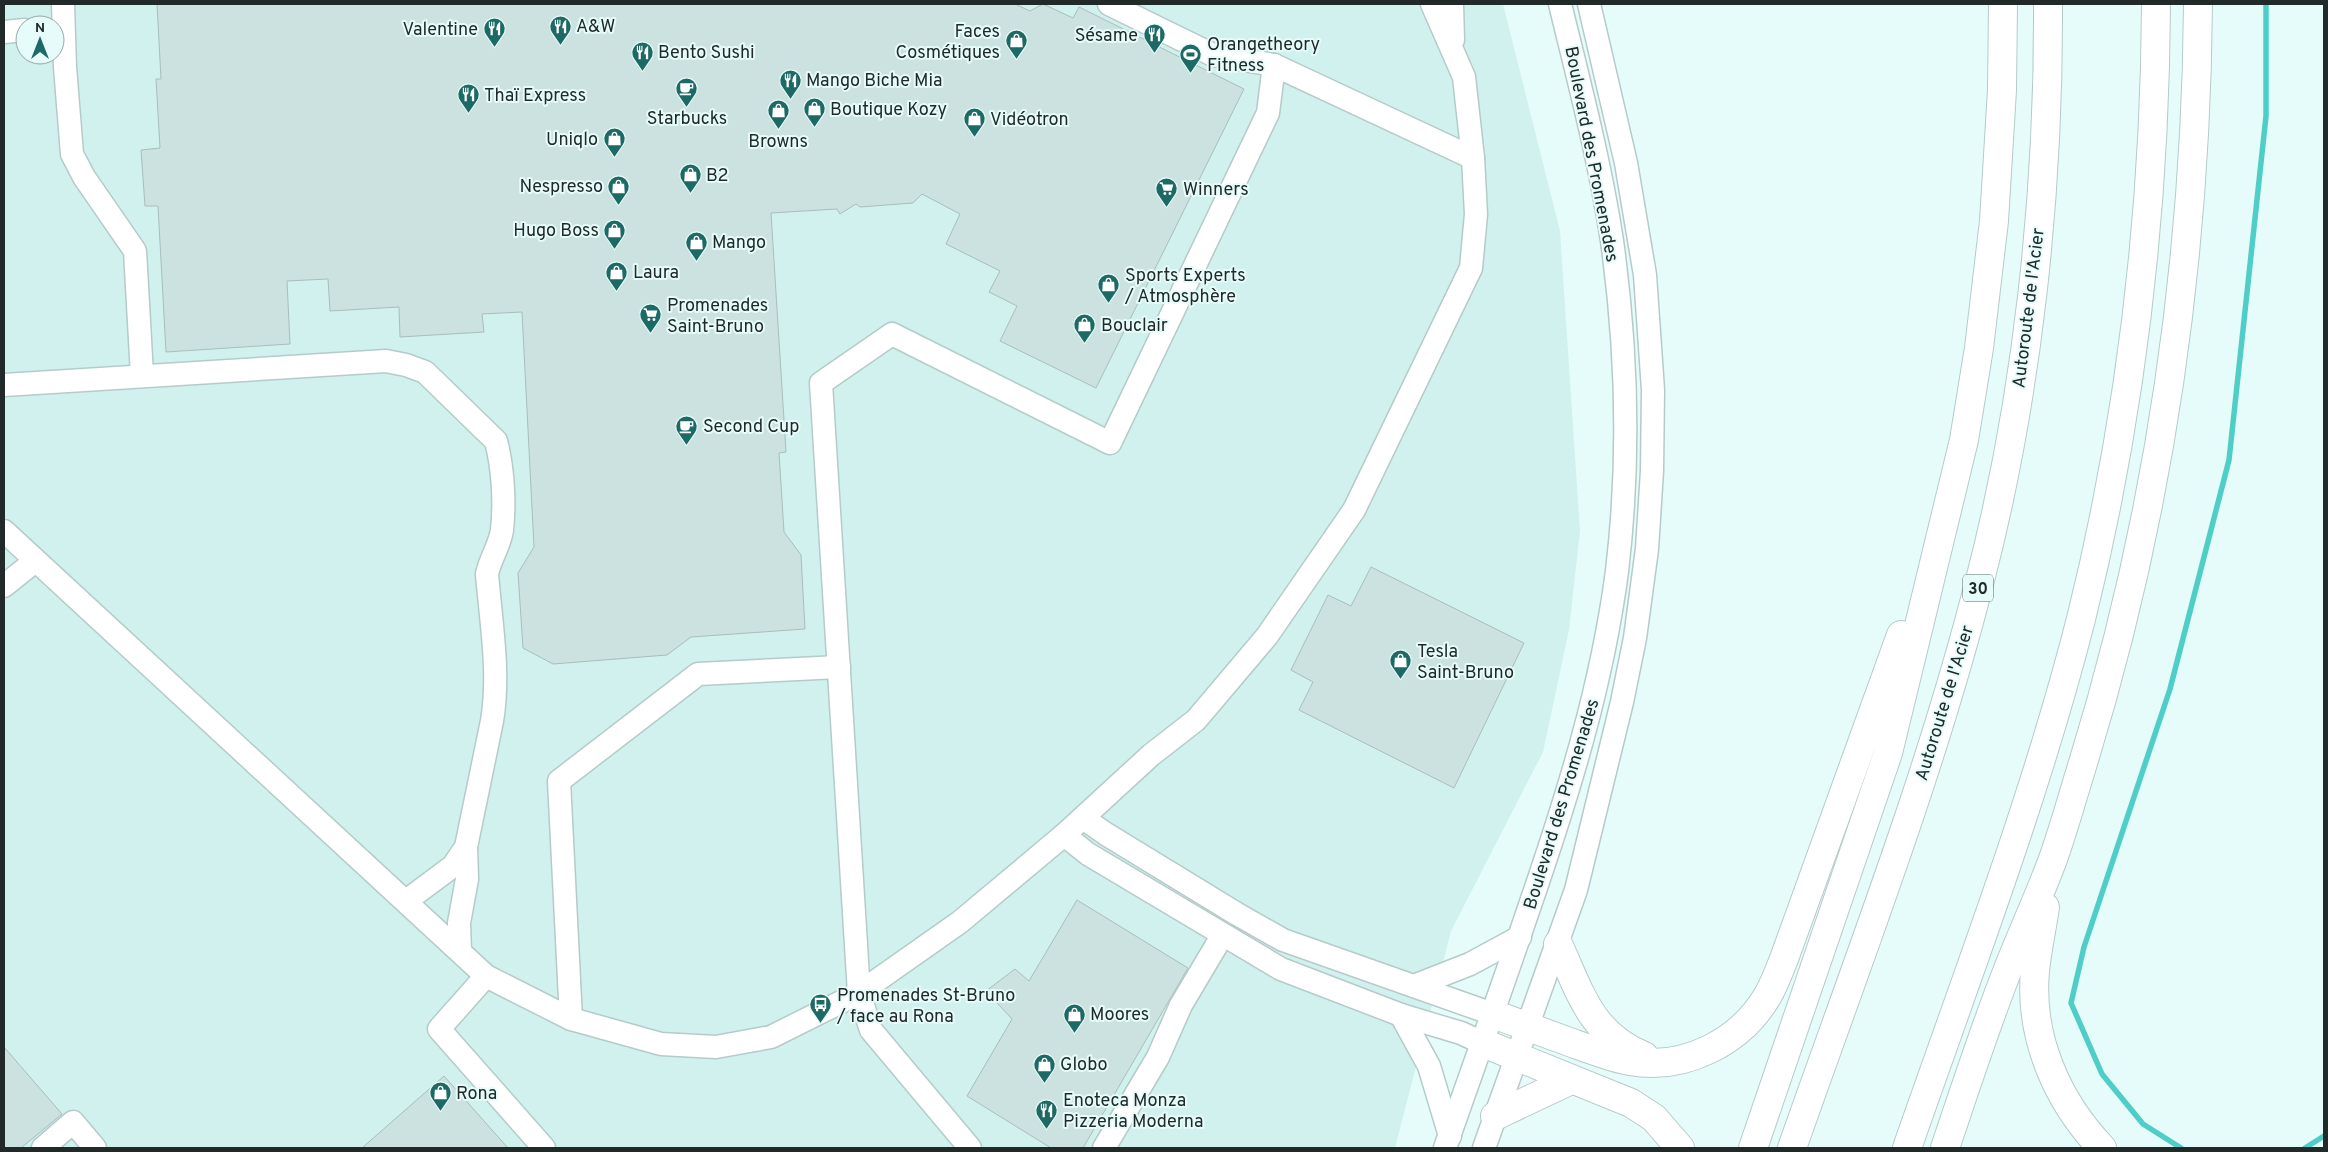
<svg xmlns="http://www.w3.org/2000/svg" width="2328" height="1152" font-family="Overpass,sans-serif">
<rect width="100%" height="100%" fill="#e6fcfa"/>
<path fill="#d1f1ee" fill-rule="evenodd" d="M4,4h1499l57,227 20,300 -11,99 -26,122 -92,179 -56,217h-1391zM25,25h30v30h-30z"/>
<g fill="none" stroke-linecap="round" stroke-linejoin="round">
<g stroke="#4fcec7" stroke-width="5.5">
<path d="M2181,1148l-38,-24 -41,-50 -31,-71 13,-56 86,-258 59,-229 37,-344v-112"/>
<path d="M2305,1148l19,-12"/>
</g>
</g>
<g fill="#cce2e0" stroke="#a8bebc">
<path d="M157,4h858l15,7 13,-7 30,14 6,-11 165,82 -148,299 -96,-47 17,-35 -28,-14 11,-21 -54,-27 14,-30 -38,-20 -9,9 -53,4 -4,-3 -16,10 -3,-5 -66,4 15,239 -7,1 5,79 17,23 4,74 -114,8 -24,18 -114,9 -30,-16 -5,-75 16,-26 -12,-235 -40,2 2,18 -84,5 -1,-30 -69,4 -2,-32 -41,2 3,63 -124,8 -8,-146h-13l-4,-56 19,-2 -4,-69h5z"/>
<path d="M1371,567l153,76 -70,145 -155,-78 14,-28 -22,-12 37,-75 23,11z"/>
<path d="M1077,900l111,68 -105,180h-32l-84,-52 45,-77 -26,-28 29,-22 14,12z"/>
<path d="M4,1047l58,67 -41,34h-17z"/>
<path d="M444,1076l64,72h-146z"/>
</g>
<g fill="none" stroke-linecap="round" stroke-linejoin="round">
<defs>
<g id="minor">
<path d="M63,4l2,63 7,87 12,23 51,74 7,124"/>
<path d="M1109,4l104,51 61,10 199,93"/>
<path d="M1452,4l1,36"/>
<path d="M4,32l21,-2"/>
<path d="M4,385l382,-24 20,4 19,7 71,69c7,27 9,61 6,89 -2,15 -12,29 -15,44 4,49 13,99 5,147l-26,126 -13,19 -47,35"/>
<path d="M4,531l482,445 85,43 90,25 55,3 55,-10 88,-44 101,-71 104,-87 87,-80 45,-35 71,-84 87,-126 117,-242 5,-54 -3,-56 -9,-81 -32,-73"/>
<path d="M4,586l31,-25"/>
<path d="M1083,818l23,16 131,80 46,26 210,74"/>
<path d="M1064,835l24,19 193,115 120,46 60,18 22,10"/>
<path d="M460,951l-1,-28 8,-44 -1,-32"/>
<path d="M486,976l-47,53 105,119"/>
<path d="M1414,986l56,-22 50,-27"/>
<path d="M1401,1015l28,51 21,70"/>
<path d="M571,1019l-12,-238 139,-107 141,-7"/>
<path d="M43,1148l30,-26 22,26"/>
<path d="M970,1148l-99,-118 -12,-37 -38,-610 71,-49 218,109 158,-330 6,-48"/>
<path d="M1104,1148l54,-91 23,-52 41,-69"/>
<path d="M1445,1148c28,-80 57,-160 84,-240 38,-110 73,-221 88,-337 13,-109 10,-222 -5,-330 -12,-80 -33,-159 -52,-237"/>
<path d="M1484,1148l92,-258 46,-188 13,-64 12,-89 5,-78 1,-81 -8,-115 -19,-112 -37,-159"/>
</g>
<g id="highway">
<path d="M2045,907c-3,21 -8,43 -10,64 -6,66 22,130 67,177"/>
<path d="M1558,944c22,47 32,90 86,112"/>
<path d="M1493,1014c28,10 55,20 82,30 18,6 36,14 55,17 54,10 111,-19 138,-66 7,-12 12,-26 17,-39l116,-321"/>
<path d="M1483,1043l148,60 23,15 26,30"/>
<path d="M1495,1116l76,-36"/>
<path d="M1753,1148l135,-395 76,-313 15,-92 15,-127 8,-131 1,-86"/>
<path d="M1792,1148c66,-188 139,-375 188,-568 48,-185 69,-386 68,-576"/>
<path d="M1907,1148c61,-175 128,-349 174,-529 50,-201 74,-408 75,-615"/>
<path d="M1945,1148c21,-62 41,-124 65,-184 14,-35 30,-70 43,-105 11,-31 20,-64 30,-96 76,-246 113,-502 115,-759"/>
</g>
</defs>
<use href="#minor" stroke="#b5cbc9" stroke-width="25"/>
<use href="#highway" stroke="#b5cbc9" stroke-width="30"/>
<use href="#minor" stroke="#fff" stroke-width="22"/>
<use href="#highway" stroke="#fff" stroke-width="28"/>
</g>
<defs>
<symbol id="restaurant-pin" viewBox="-11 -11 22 30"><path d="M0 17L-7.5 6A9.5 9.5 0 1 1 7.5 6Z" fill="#1d6965" stroke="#e6fcfa"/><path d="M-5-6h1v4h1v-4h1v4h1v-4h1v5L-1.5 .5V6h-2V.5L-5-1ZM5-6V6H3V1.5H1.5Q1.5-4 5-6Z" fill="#fff"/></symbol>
<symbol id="shop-pin" viewBox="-11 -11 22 30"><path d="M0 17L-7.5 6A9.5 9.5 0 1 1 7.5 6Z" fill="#1d6965" stroke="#e6fcfa"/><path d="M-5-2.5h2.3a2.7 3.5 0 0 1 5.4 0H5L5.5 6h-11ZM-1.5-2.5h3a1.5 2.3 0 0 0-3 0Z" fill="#fff"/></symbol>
<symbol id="stadium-pin" viewBox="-11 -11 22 30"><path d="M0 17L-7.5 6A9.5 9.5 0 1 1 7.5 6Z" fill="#1d6965" stroke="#e6fcfa"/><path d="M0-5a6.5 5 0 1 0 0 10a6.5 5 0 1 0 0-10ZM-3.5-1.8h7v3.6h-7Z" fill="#fff"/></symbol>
<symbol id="cafe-pin" viewBox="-11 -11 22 30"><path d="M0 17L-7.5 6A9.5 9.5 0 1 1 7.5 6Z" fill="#1d6965" stroke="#e6fcfa"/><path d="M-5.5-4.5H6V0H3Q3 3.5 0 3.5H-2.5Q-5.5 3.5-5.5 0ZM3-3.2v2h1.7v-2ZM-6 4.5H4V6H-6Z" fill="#fff"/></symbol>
<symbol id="supermarket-pin" viewBox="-11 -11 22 30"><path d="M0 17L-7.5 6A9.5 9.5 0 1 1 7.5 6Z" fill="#1d6965" stroke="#e6fcfa"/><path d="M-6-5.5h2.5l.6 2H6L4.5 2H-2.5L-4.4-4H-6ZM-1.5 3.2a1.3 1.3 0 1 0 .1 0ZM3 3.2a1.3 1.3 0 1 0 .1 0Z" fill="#fff"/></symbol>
<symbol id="bus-pin" viewBox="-11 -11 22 30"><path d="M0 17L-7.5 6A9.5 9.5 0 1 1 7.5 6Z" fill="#1d6965" stroke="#e6fcfa"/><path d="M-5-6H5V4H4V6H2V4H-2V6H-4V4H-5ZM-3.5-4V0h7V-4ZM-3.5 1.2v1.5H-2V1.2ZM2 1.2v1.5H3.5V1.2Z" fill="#fff"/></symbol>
</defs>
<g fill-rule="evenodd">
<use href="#restaurant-pin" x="548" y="14" width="25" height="34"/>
<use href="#restaurant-pin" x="482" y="16" width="25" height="34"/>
<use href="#restaurant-pin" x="1142" y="22" width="25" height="34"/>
<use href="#shop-pin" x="1004" y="28" width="25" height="34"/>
<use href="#restaurant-pin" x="630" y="40" width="25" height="34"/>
<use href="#stadium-pin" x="1178" y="42" width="25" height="34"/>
<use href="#restaurant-pin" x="778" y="68" width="25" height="34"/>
<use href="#cafe-pin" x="674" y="76" width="25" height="34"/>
<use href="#restaurant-pin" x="456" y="82" width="25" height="34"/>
<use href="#shop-pin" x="802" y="96" width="25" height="34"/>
<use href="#shop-pin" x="766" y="98" width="25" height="34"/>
<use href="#shop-pin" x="962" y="106" width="25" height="34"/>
<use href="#shop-pin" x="602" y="126" width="25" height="34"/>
<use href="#shop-pin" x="678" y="162" width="25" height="34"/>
<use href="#shop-pin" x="606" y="174" width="25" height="34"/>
<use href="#supermarket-pin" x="1154" y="176" width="25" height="34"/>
<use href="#shop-pin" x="602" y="218" width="25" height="34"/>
<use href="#shop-pin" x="684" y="230" width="25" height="34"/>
<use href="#shop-pin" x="604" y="260" width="25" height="34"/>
<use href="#shop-pin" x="1096" y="272" width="25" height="34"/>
<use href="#supermarket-pin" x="638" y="302" width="25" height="34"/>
<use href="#shop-pin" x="1072" y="312" width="25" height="34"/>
<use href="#cafe-pin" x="674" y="414" width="25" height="34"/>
<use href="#shop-pin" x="1388" y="648" width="25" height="34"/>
<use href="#bus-pin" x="808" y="992" width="25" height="34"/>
<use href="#shop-pin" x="1062" y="1002" width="25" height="34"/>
<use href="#shop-pin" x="1032" y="1052" width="25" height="34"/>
<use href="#shop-pin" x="428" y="1080" width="25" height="34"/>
<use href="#restaurant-pin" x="1034" y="1098" width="25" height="34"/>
</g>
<g text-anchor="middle" stroke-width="4" stroke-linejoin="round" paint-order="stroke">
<rect fill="#e6fcfa" stroke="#5c6968" stroke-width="1" x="1963" y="574.5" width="30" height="27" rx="4"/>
<g font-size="16" font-weight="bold" fill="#212a29">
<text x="1978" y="594">30</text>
</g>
<g font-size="18" fill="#212a29" stroke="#e6fcfa" text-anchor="start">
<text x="576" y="32">A&amp;W</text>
<text x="478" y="35" text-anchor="end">Valentine</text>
<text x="1000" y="37" text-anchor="end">Faces<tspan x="1000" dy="21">Cosmétiques</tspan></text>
<text x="1138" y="41" text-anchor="end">Sésame</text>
<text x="1207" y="50">Orangetheory<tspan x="1207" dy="21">Fitness</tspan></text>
<text x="658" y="58">Bento Sushi</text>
<text x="806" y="86">Mango Biche Mia</text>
<text x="484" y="101">Thaï Express</text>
<text x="830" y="115">Boutique Kozy</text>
<text x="687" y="124" text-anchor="middle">Starbucks</text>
<text x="990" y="125">Vidéotron</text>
<text x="598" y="145" text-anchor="end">Uniqlo</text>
<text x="778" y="147" text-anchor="middle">Browns</text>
<text x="706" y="181">B2</text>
<text x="603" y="192" text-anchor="end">Nespresso</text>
<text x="1183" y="195">Winners</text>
<text x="599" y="236" text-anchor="end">Hugo Boss</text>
<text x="712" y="248">Mango</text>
<text x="633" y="278">Laura</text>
<text x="1125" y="281">Sports Experts<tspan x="1125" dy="21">/ Atmosphère</tspan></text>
<text x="667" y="311">Promenades<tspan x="667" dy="21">Saint-Bruno</tspan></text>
<text x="1101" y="331">Bouclair</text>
<text x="703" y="432">Second Cup</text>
<text x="1417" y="657">Tesla<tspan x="1417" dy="21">Saint-Bruno</tspan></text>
<text x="837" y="1001">Promenades St-Bruno<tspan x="837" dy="21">/ face au Rona</tspan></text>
<text x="1090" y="1020">Moores</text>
<text x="1060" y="1070">Globo</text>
<text x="456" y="1099">Rona</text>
<text x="1063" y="1106">Enoteca Monza<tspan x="1063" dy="21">Pizzeria Moderna</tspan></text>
</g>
<g font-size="18" fill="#212a29" stroke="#e6fcfa">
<text transform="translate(1592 154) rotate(79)" y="6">Boulevard des Promenades</text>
<text transform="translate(2028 308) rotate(-83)" y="6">Autoroute de l'Acier</text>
<text transform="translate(1944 703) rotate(-73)" y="6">Autoroute de l'Acier</text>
<text transform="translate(1561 804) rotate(-73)" y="6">Boulevard des Promenades</text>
</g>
</g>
<rect width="2328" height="1152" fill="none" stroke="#212a29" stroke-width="10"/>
<g transform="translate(40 40)"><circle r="24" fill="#e6fcfa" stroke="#97a8a6"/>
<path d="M0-4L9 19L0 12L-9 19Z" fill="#1d6965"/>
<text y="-8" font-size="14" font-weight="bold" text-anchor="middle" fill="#212a29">N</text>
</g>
</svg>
